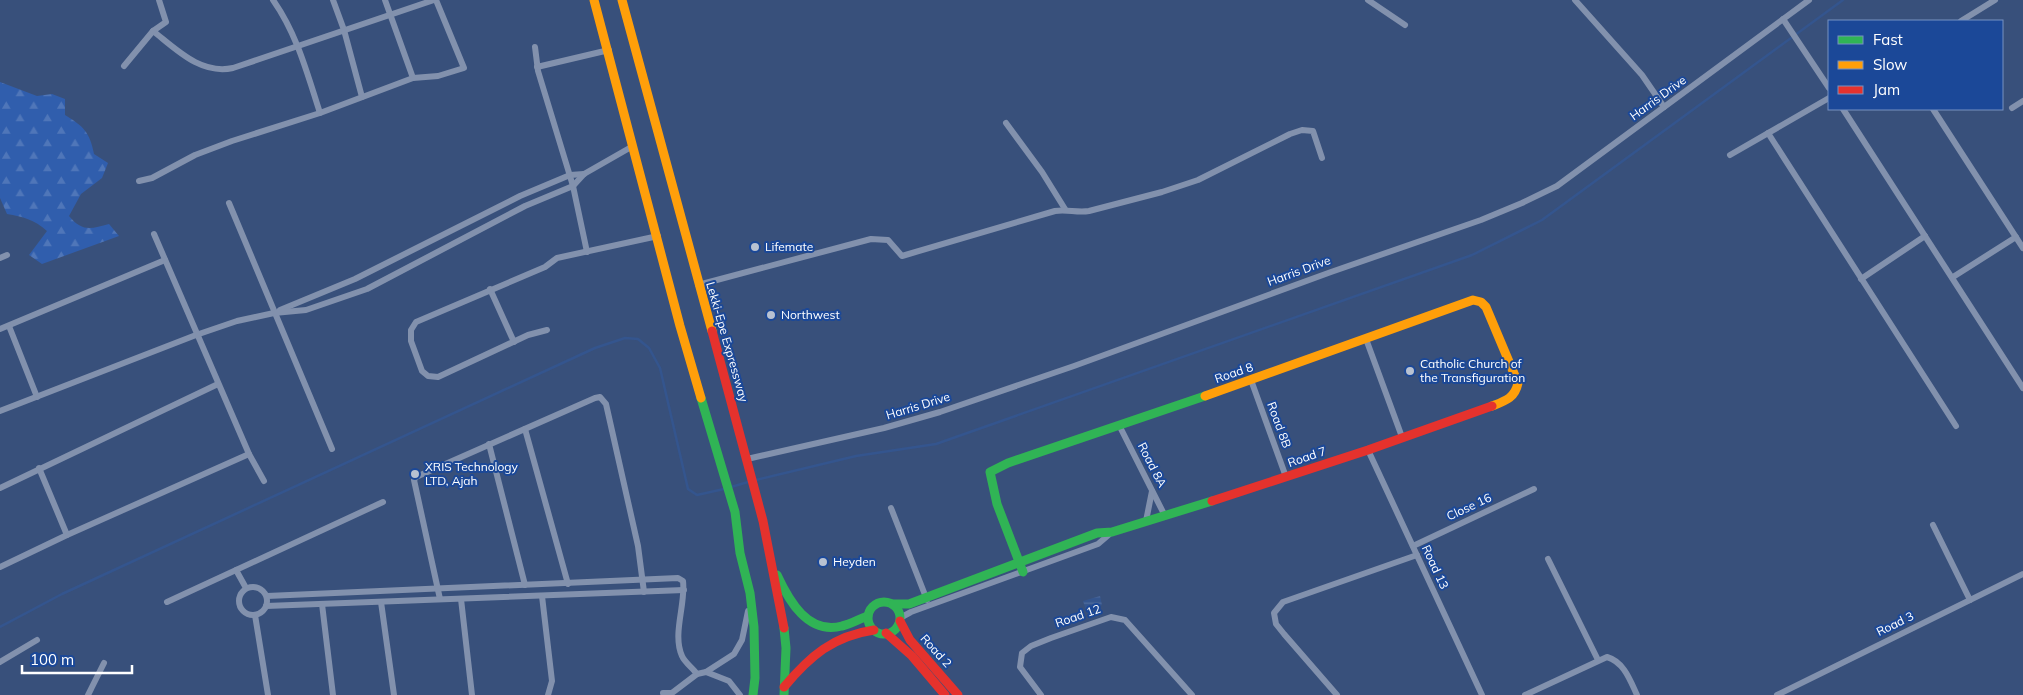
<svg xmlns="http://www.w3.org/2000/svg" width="2023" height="695" font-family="Mulish,sans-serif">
<defs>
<pattern id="forest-firs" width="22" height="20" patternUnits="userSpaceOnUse" patternTransform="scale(1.25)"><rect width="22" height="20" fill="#305ead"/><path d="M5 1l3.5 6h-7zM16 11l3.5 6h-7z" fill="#4f76b9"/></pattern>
<pattern id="water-rules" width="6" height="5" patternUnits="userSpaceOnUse" patternTransform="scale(1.25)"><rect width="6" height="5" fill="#34558e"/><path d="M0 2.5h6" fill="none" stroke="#526e9f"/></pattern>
</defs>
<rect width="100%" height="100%" fill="#38507b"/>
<path fill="url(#forest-firs)" d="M0,82l37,14 15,-2 13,5v16c18,11 25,17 29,39l14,9 -6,15 -21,16 -12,22c13,16 22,13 40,8l10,12 -77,28 -13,-9 18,-24c-13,-12 -24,-14 -40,-17l-7,-16z"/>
<path fill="url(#water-rules)" d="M1100,596l2,9 -16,5 -3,-9z"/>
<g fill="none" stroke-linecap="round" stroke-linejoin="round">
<g stroke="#34558e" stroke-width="2.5">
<path d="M756,480l100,-24 80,-12 536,-189 70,-35 301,-220"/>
<path d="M731,487l17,-5"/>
<path d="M0,627l62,-33 533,-246 30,-10 13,1 11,9 11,20 28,121 9,6 27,-6"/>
</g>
<g stroke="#8291ad" stroke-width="6">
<path d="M159,0l7,22 -13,9c24,19 48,44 80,37l201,-68"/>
<path d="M273,0c24,34 34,73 47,113"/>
<path d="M333,0l11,30 18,67"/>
<path d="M385,0l28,78"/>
<path d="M1368,0l37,25"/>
<path d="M1575,0l67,75 22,32"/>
<path d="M1783,19l46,69"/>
<path d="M1961,21l34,-21"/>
<path d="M535,47l3,24 35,115 14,66"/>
<path d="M124,66l29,-35"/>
<path d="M537,67l72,-17"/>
<path d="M2012,108l11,-7"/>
<path d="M1843,109l180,279"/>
<path d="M1933,109l90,139"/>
<path d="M1006,123l36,49 23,37"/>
<path d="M1768,133l188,293"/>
<path d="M1730,155l99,-57"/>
<path d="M139,181l13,-3 43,-23 37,-14 88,-28 93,-35 25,-2 26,-8 -28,-68"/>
<path d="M229,203l103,246"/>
<path d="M154,234l95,220 15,27"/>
<path d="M0,258l7,-3"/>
<path d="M1953,277l63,-40"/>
<path d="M1861,279l64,-43"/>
<path d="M698,285l173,-46 17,1 14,16 153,-45c12,-2 22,2 34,0l73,-19 36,-12 92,-46 12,-4 11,1 9,27"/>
<path d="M490,289l24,53"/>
<path d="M280,310l75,-31 165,-83 50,-21 14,-1"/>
<path d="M9,326l28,71"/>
<path d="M0,329l165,-69"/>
<path d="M547,330l-19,5 -90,42 -10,-1 -6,-5 -11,-30v-11l5,-8 129,-55 12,-9 101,-22"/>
<path d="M1366,339l36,98"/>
<path d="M1251,380l35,97"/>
<path d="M0,411l196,-76 41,-14 37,-8 32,-3 61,-21 158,-83 48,-20 11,-12 49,-28"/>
<path d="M1119,425l46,91"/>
<path d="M525,429l43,155"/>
<path d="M489,444l36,141"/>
<path d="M1368,450l114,245"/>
<path d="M747,459l137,-31 56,-16 134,-46 257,-94 150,-52 41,-17 35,-17 252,-186"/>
<path d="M39,468l28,67"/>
<path d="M0,488l218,-104"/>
<path d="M891,508l36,92"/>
<path d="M1146,521l6,-30"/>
<path d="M1933,525l37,75"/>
<path d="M1413,546l121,-57"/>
<path d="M1548,559l50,101"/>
<path d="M0,567l67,-32 182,-81"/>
<path d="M236,570l10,18"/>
<circle cx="253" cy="601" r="14"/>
<path d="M267,596l411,-18 5,3c3,23 -11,53 -1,75 3,7 11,12 15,18"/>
<path d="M542,596l10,85 -4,14"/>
<path d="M440,599l-26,-119 2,-3 179,-79 5,-1 6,7 32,142 6,46"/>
<path d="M461,599l11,96"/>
<path d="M167,602l216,-100"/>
<path d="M381,602l13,93"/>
<path d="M322,604l11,91"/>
<path d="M266,606l418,-16"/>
<path d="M255,615l13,80"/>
<path d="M900,618l11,-6 187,-68 14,-12"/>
<path d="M0,662l37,-22"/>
<path d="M706,672l23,9 11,14"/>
<path d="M663,693h9l25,-19 9,-2 28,-18 8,-14 6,-29"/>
<path d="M88,695l16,-32"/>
<path d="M1041,695l-21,-28 2,-14 9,-7 20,-8 60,-21 14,3 67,75"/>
<path d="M1337,695l-53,-61 -8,-10 -2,-11 9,-11 134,-47"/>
<path d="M1525,695l82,-38c17,5 23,23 30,38"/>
<path d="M1777,695l246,-121"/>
</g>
<g stroke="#30b455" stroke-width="9">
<path d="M701,398l34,114 5,41 10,40 4,34 1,51 -2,17"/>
<path d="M1023,572l-26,-68 -7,-32 18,-9 197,-67"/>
<path d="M777,575c12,26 31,60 65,51 9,-2 17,-7 26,-10"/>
<circle cx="884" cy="618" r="16"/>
<path d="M893,604h16l188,-71 15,-1 100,-31"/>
<path d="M784,628l2,20 -2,47"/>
</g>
<g stroke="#ff9f0a" stroke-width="9">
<path d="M594,0l86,326 21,72"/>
<path d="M622,0l90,331"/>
<path d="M1205,396l268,-96 8,2 5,5 32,76c-3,15 -13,18 -26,23"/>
</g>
<g stroke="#e5322d" stroke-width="9">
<path d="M712,331l51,190 21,107"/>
<path d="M1212,501l156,-51 124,-44"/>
<path d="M900,621l10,19 48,55"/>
<path d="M886,633l26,23 33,39"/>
<path d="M784,687c26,-31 49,-51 90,-57"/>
</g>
</g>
<g fill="#b9c2d1" stroke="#1b4898" stroke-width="2">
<circle cx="755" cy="247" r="5"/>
<circle cx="771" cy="315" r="5"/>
<circle cx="1410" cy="371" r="5"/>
<circle cx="415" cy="474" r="5"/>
<circle cx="823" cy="562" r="5"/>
</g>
<g text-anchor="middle" stroke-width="4" stroke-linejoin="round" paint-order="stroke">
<g font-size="12" fill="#fff" stroke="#1b4898">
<text transform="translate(1658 98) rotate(-36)" y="4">Harris Drive</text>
<text transform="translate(1299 271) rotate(-20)" y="4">Harris Drive</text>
<text transform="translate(727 342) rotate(74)" y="4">Lekki-Epe Expressway</text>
<text transform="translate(1234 373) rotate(-19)" y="4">Road 8</text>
<text transform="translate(918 406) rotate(-17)" y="4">Harris Drive</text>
<text transform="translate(1279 425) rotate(70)" y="4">Road 8B</text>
<text transform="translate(1307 457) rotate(-19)" y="4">Road 7</text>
<text transform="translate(1152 465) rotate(63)" y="4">Road 8A</text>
<text transform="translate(1469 507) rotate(-25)" y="4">Close 16</text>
<text transform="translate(1435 567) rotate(65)" y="4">Road 13</text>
<text transform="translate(1078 616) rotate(-19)" y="4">Road 12</text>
<text transform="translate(1895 624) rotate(-26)" y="4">Road 3</text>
<text transform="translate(936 651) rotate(48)" y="4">Road 2</text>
</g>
<g font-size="12" fill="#fff" stroke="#1b4898" text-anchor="start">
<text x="765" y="251">Lifemate</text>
<text x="781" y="319">Northwest</text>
<text x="1420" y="368">Catholic Church of<tspan x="1420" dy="14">the Transfiguration</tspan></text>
<text x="425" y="471">XRIS Technology<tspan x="425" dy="14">LTD, Ajah</tspan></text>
<text x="833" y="566">Heyden</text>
</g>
</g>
<rect x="1828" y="20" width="175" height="90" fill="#1b4898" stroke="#7691c1"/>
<rect x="1838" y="36" width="25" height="8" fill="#30b455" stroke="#7691c1"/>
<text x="1873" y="45" font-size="15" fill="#ffffff">Fast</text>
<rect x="1838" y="61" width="25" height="8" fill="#ff9f0a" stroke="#7691c1"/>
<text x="1873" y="70" font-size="15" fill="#ffffff">Slow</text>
<rect x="1838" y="86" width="25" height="8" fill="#e5322d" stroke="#7691c1"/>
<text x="1873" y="95" font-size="15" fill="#ffffff">Jam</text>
<path d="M22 665v8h110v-8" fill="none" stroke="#ffffff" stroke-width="2.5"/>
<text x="30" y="665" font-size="15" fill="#ffffff" stroke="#1b4898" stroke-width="4" paint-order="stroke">100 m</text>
</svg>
